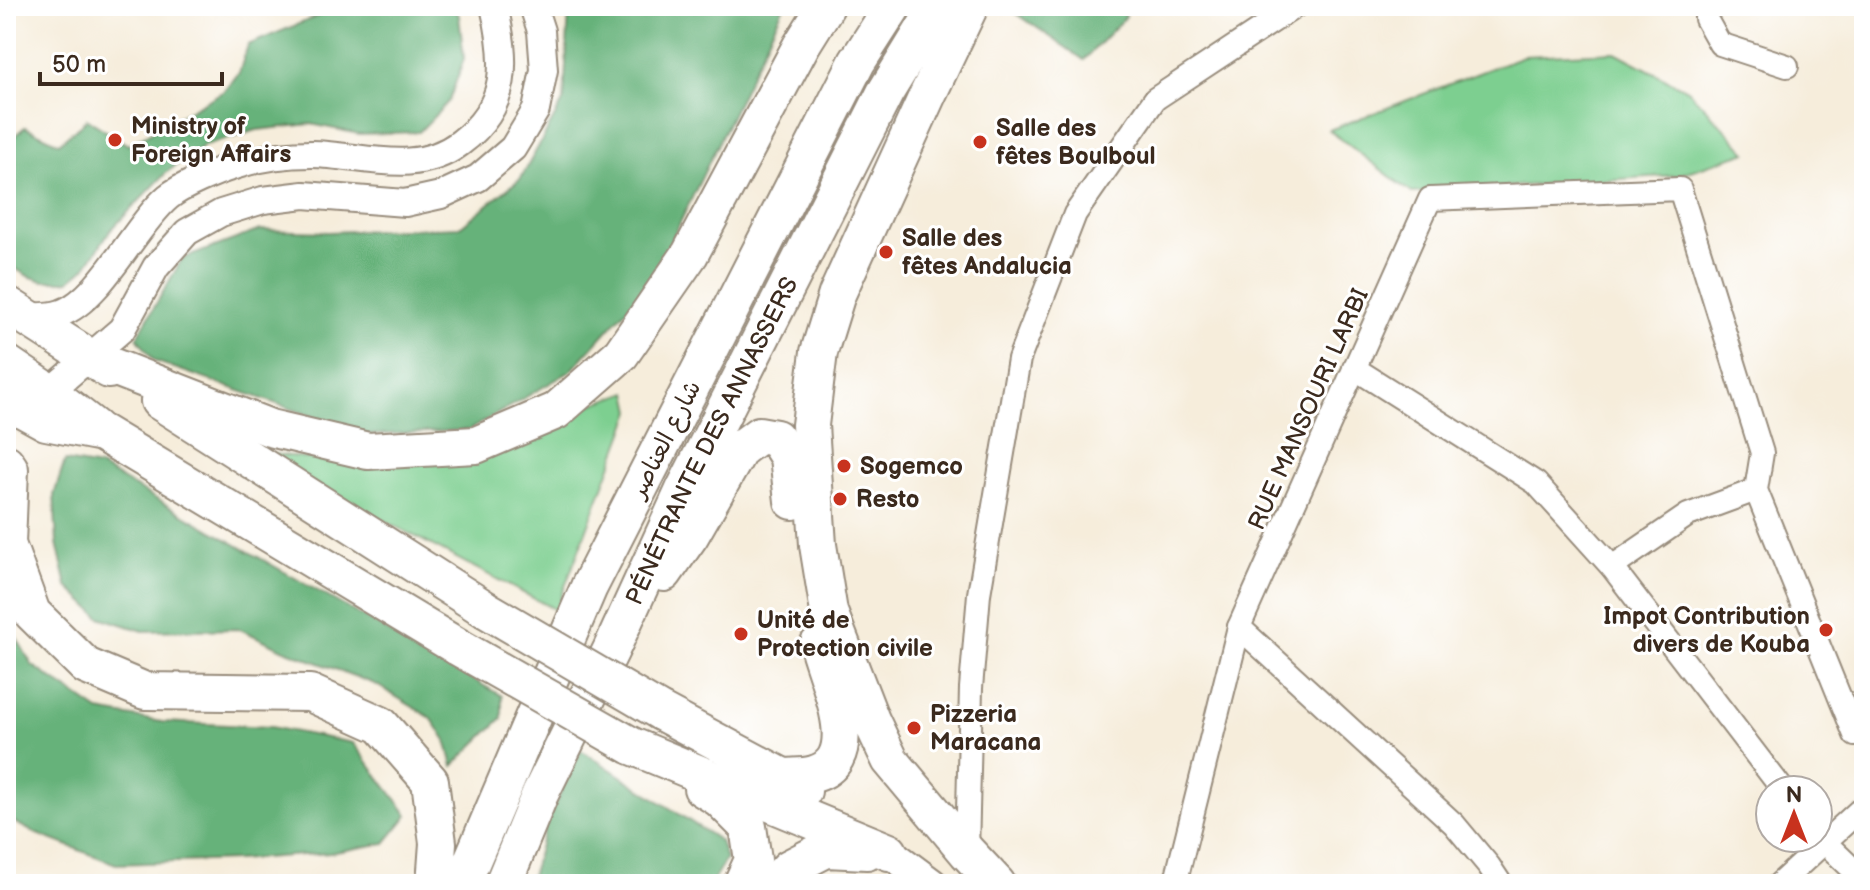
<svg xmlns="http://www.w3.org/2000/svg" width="1870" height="890" font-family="'Balsamiq Sans','Playpen Sans Arabic',sans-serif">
<rect width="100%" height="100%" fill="#fff"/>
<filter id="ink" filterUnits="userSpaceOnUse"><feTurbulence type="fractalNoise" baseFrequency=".0125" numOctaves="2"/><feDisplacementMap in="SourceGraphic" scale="16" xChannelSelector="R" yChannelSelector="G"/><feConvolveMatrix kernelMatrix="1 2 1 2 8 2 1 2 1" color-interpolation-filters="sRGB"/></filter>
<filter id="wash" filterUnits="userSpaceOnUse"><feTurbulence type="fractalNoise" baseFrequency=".006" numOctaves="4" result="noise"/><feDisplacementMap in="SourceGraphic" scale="32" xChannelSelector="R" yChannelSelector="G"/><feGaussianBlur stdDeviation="1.8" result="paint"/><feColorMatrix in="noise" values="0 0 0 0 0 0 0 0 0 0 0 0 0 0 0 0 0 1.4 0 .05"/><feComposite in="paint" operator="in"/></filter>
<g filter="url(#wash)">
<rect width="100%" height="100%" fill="#f6eddb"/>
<g fill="#7dcf90" stroke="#5c7c57" stroke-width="2">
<path d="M1615,52l74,39 58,61 -69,23 -266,18 -83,-63 194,-74z"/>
<path d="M628,392l4,19 -76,199 -303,-158 47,5 54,9 222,-56z"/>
</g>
<g fill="#66b27a" stroke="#506e4c" stroke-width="2">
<path d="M342,6h113l4,10 5,43 -15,42 -30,31 -60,2 -48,-10 -54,6 -53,16 -37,26 -58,60 -23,35 -17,14h-26l-15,-5 -22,-13v-120l19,-16 34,16 28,-24 41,26 96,-54 15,-18 9,-28z"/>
<path d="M567,6h217l-132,275 -81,90 -102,59 -103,5 -212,-74 -17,-24 45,-78 78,-29 68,2 132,-5 61,-49 43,-78 5,-90z"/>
<path d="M1010,6h110l6,10 -42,44 -74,-51z"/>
<path d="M65,461l35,6 402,229v22l-49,48 -7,-26 -15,-22 -56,-34 -88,-33 -47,-22 -97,2 -43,-14 -33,-31 -10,-43 -3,-48z"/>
<path d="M6,619l26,46 67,46 63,11 109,5 82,16 55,72 -23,28 -55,10 -94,7 -120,4 -79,-30 -31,-16z"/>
<path d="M581,750l139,91 6,18 -15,25h-182l17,-61z"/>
</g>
</g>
<g filter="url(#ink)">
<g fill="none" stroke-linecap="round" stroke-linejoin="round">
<defs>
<g id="minor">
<path d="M1706,6v13l14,25 67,22"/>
<path d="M1354,368l182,115 76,84 171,223"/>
<path d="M1612,567l76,-52 68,-25"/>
<path d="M1239,627l215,197 35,42 12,18"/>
<path d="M1818,836l46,44"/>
<path d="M967,852l4,-164 8,-94 40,-235 56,-145 80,-115 141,-93"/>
<path d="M1175,884l64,-257 191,-428 250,-10 82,264 -6,37 99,245"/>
<path d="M1779,884l85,-78"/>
</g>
<g id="tertiary">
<path d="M25,317c12,-1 25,0 36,-4 39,-13 74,-88 107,-116 13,-11 49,-26 66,-31 24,-8 53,-12 78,-12 51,1 103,23 148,-11 50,-37 47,-82 34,-137"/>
<path d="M49,392l73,-63 34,-62 31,-35 34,-19 42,-13 41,-5 101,8 36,-8 37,-17 35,-30 23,-38 8,-40 -3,-39 -8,-25"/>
</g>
<path id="secondary" d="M889,852l43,32"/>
<g id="trunk">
<path d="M970,6l-42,88 -91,200 -18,58 -9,73 8,120 11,67 42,108 19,40 77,92 30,32"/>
<path d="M6,304l103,66"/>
<path d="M88,357l182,71 98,23 108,-6 80,-34 65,-57 69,-100 111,-208 25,-40"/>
<path d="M6,363l43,29 46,36"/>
<path d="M6,400l40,22 56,11 356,214"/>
<path d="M159,401l326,208"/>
<path d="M6,463l4,6 -3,75 25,69 54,53 59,25 165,2 71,32 49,56 8,62 -3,41"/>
<path d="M664,573l26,-37 50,-87 19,-14 17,3 12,19 5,44"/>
<path d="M661,712l122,65 20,14"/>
<path d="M632,746l257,106"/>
<path d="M783,777c10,-1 22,0 31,-3 53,-15 12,-96 4,-129"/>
<path d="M702,788l18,11 28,28 5,33 -11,24"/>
<path d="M462,884l127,-297 268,-525 36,-56"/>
<path id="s1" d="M503,884l37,-90 71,-144 73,-160 201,-397 53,-87"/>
<path d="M774,884l15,-16 37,-19 41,2"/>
</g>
</defs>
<use href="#minor" stroke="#988c7c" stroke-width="26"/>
<use href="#tertiary" stroke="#988c7c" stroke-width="30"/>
<use href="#secondary" stroke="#988c7c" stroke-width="34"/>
<use href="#trunk" stroke="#988c7c" stroke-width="40"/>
<use href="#minor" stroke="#fff" stroke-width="22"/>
<use href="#tertiary" stroke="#fff" stroke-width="26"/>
<use href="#secondary" stroke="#fff" stroke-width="30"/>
<use href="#trunk" stroke="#fff" stroke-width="36"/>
<defs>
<g id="trunk-bridge">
<path d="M485,609l176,103"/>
<path d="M458,647l174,99"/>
</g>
</defs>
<use href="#trunk-bridge" stroke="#988c7c" stroke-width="40" stroke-linecap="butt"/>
<use href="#trunk-bridge" stroke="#fff" stroke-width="36"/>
</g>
</g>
<g fill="#c8321e" stroke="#fff" stroke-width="3">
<circle cx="115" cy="140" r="8"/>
<circle cx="980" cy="142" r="8"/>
<circle cx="886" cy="252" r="8"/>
<circle cx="844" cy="466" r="8"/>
<circle cx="840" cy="499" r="8"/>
<circle cx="1826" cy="630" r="8"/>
<circle cx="741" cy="634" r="8"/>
<circle cx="914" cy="728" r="8"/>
</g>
<g text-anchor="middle" stroke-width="6" stroke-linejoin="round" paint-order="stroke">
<g font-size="24" font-weight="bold" fill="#3b2a1e" stroke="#fff" text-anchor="start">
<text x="131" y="134">Ministry of<tspan x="131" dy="28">Foreign Affairs</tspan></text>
<text x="996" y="136">Salle des<tspan x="996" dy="28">fêtes Boulboul</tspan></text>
<text x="902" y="246">Salle des<tspan x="902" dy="28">fêtes Andalucia</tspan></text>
<text x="860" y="474">Sogemco</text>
<text x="856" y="507">Resto</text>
<text x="1810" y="624" text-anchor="end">Impot Contribution<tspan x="1810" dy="28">divers de Kouba</tspan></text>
<text x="757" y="628">Unité de<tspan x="757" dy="28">Protection civile</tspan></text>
<text x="930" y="722">Pizzeria<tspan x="930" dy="28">Maracana</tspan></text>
</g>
<g font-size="24" fill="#3b2a1e" stroke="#fff">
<text transform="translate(1308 409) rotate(-66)" y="8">RUE MANSOURI LARBI</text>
<text transform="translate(665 439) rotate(-63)" y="8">شارع العناصر</text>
<text dy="8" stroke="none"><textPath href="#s1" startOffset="490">PÉNÉTRANTE DES ANNASSERS</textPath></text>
</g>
</g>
<rect width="1870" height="890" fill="none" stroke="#fff" stroke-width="32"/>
<g transform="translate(1794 814)"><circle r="38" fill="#ffffff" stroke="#b1aaa5" stroke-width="2"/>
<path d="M0-6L14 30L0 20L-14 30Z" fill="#c8321e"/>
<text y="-12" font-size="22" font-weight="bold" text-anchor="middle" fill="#3b2a1e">N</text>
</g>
<path d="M40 72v12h182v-12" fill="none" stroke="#3b2a1e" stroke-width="4"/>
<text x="52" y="72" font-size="24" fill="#3b2a1e" stroke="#ffffff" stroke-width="6" paint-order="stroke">50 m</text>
</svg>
